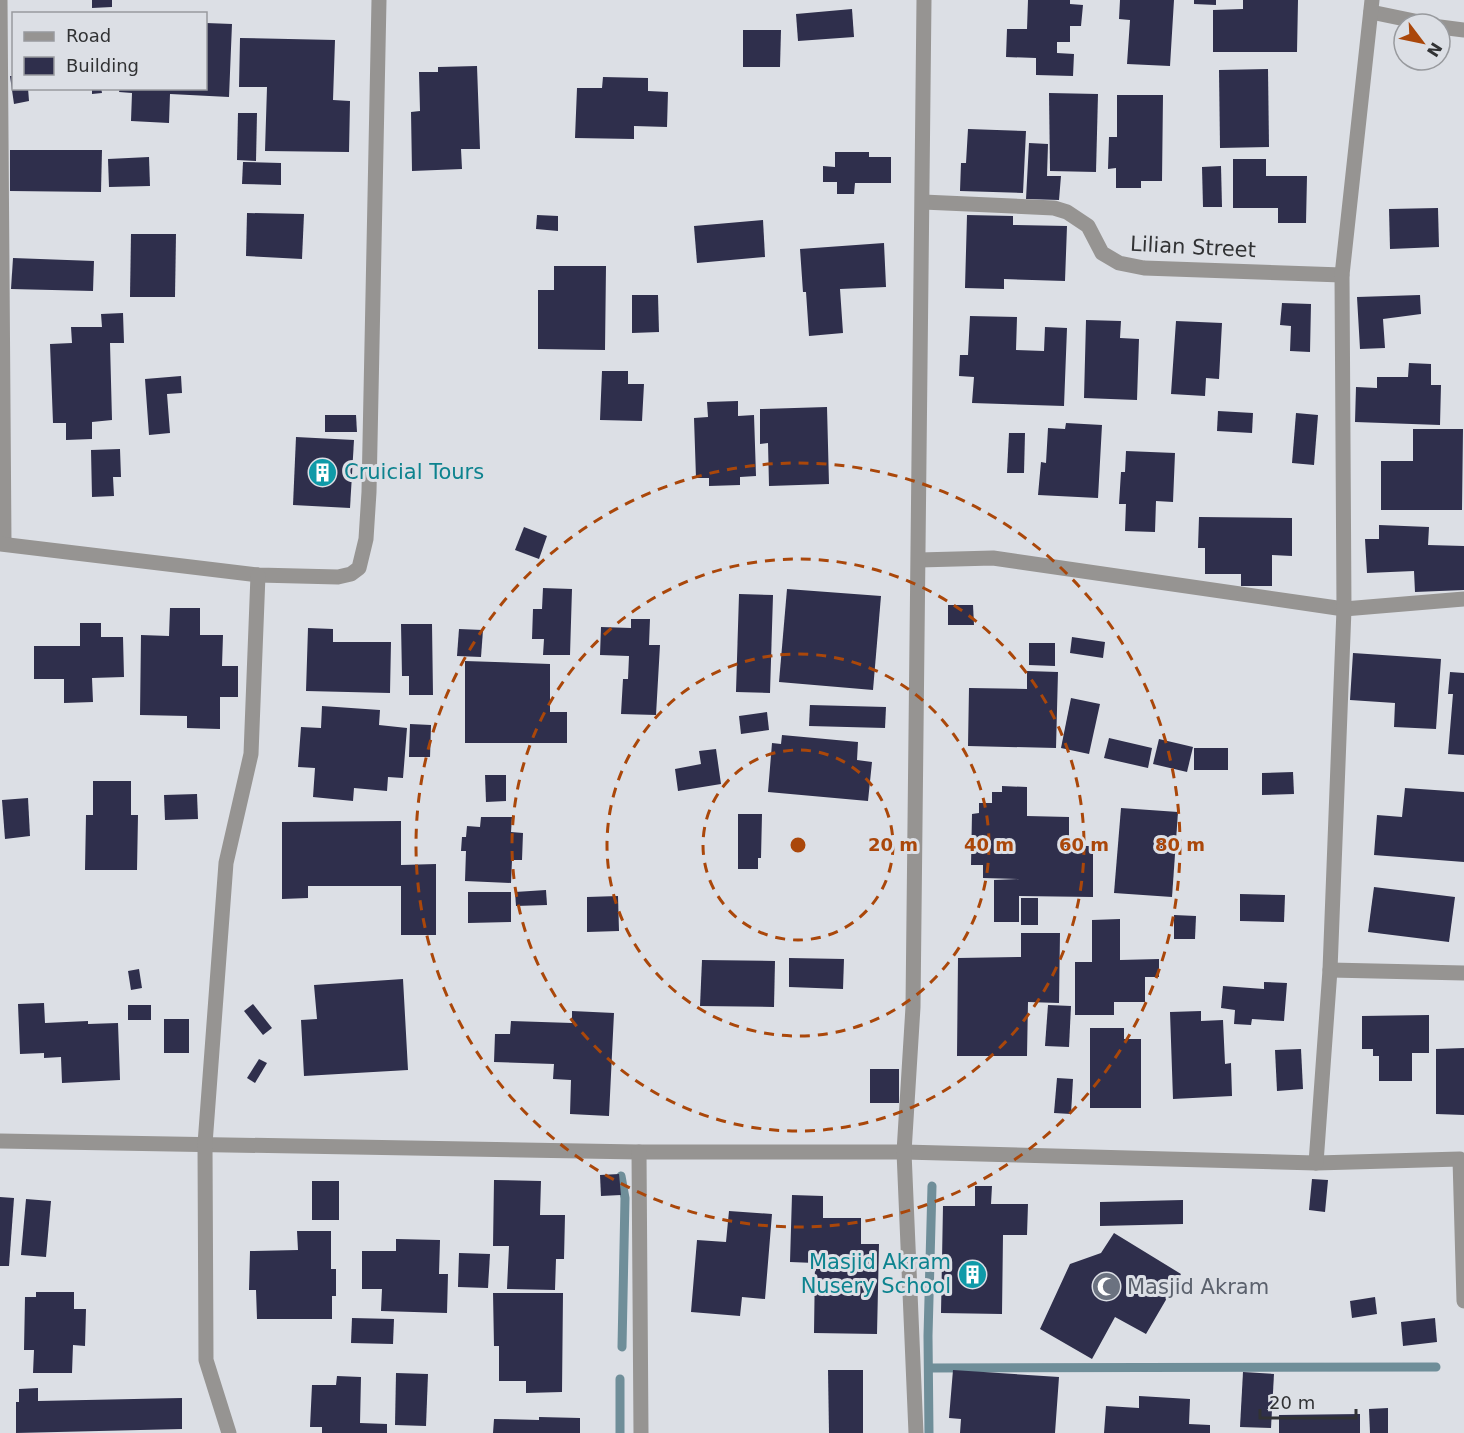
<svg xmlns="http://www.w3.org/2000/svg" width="1464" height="1433" font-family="'DejaVu Sans',sans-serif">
<rect width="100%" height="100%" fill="#dcdfe5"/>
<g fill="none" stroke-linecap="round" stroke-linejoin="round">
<g stroke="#6f8e99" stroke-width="9">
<path d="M621,1176l4,22 -3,149"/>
<path d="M929,1368l507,-1"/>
<path d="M620,1379v54"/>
<path d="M929,1433l-1,-97 4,-150"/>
</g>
</g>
<g fill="#2f2f4c">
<path d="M92,0h20v7l-20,1z"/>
<path d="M1028,0h42v4l13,1 -2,21h-11v16h-13v11l17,1 -1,22 -37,-1v-17l-30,-1 1,-28h20z"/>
<path d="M1120,0h54l-4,66 -43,-2 3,-44 -11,-1z"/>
<path d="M1194,0h22v5l-22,-1z"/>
<path d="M1243,0h55l-1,52h-84v-42l30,-1z"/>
<path d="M852,9l2,28 -56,4 -2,-27z"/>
<path d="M206,23l26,1 -3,73 -59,-3 -1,29 -38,-2 1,-28 -13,-1 1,-4h86z"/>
<path d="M743,30h38l-1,37h-37z"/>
<path d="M240,38l95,2 -2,60 17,1 -1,51 -84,-1 2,-64h-28z"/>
<path d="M477,66l3,83h-19l1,20 -50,2 -1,-59 9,-1 -1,-39h19v-5z"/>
<path d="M1268,69l1,78 -49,1 -1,-78z"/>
<path d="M10,76h4v12h14l1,13 -15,3z"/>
<path d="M603,77l45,1v13l20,1 -1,35 -33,-1v13l-59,-1 2,-50h25z"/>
<path d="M92,88h9l1,5 -10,1z"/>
<path d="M1049,93l49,1 -2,78 -46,-1z"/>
<path d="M1117,95h46l-1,86h-21v7h-25v-20l-8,1 1,-32h8z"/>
<path d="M238,113h19l-1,48 -19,-1z"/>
<path d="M968,129l58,2 -3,62 -63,-2 1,-28h5z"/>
<path d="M1029,143l19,1 -1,32h14l-2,24 -33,-1z"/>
<path d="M10,150h92l-1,42 -91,-1z"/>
<path d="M835,152h34v5h22v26h-36l-1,11h-17v-12h-14v-16l12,1z"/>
<path d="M149,157l1,29 -41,1 -1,-28z"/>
<path d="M1233,159h33v17h41l-1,47h-28v-15h-45z"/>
<path d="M243,162l38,1v22l-39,-1z"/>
<path d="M1221,166l1,41h-19l-1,-40z"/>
<path d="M1438,208l1,39 -49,2 -1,-40z"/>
<path d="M247,213l57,1 -2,45 -56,-3z"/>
<path d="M537,215l21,1v15l-22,-2z"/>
<path d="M967,215l46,1v9l54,1 -2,55 -61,-2v10l-39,-1z"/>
<path d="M763,220l2,37 -68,6 -3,-37z"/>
<path d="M131,234h45l-1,63h-45z"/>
<path d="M884,243l2,44 -46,2 3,44 -34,3 -3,-44h-3l-3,-43z"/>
<path d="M13,258l81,3 -1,30 -82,-2z"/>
<path d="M554,266h52l-1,84 -67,-1v-59h16z"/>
<path d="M632,295h26l1,37 -27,1z"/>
<path d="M1420,295l1,19 -38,5 2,29 -25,1 -3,-52z"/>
<path d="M1282,303l29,1 -1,48 -20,-1 1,-25 -11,-1z"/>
<path d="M123,313l1,30h-14l2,77 -20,2v17l-26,1v-17h-13l-3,-79 22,-1 -1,-16h31l-1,-13z"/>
<path d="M970,316l47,1 -1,33 28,1 1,-24 22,1 -3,78 -92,-3 2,-26 -15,-1 1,-21h8z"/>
<path d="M1086,320l35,1 -1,17 19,1 -2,61 -53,-2z"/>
<path d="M1176,321l46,2 -3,56 -13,-1 -1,18 -34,-2z"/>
<path d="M1409,363l22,1v21h10l-1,40 -85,-3 1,-35 21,1v-11h31z"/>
<path d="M602,371h26v13h16l-2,37 -42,-1z"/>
<path d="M181,376l1,17 -15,1 3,39 -21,2 -4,-56z"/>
<path d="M738,401v15l16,-1 2,61 -16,1v8l-31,1v-8h-13l-2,-60 14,-1 -1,-15z"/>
<path d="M827,407l2,77 -60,2 -1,-43 -8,1v-35z"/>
<path d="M1218,411l35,2 -1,20 -35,-2z"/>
<path d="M1296,413l22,2 -4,50 -22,-2z"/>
<path d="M325,415h31l1,17h-32z"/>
<path d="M1066,423l36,2 -4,73 -60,-3 3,-33 5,1 2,-35 17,1z"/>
<path d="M1413,429h50l-1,81h-81v-49h32z"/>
<path d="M1009,433h16l-1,40h-17z"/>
<path d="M296,437l58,3 -4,68 -57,-3z"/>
<path d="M120,449l1,28h-8l1,19 -22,1 -1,-47z"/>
<path d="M1126,451l49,2 -2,49 -17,-1 -1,31 -30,-1 1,-27h-7l2,-32h4z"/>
<path d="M1199,517l93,1v38l-20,-1v31h-31v-12h-36v-26h-7z"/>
<path d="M1379,525l50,2 -1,18 36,1v44l-49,2 -1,-21 -47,2 -2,-34h14z"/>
<path d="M524,527l23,9 -8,23 -24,-9z"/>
<path d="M543,588l29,1 -2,66h-27l1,-16h-12l1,-30h9z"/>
<path d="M787,589l94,7 -8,94 -94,-8z"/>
<path d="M739,594l34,1 -3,98 -34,-1z"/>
<path d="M948,605h25l1,20h-26z"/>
<path d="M170,608h30v27h23l-1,31h16v31h-18v32l-33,-1v-12l-47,-1 1,-80 28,1z"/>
<path d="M631,619h19l-1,26h11l-4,70 -35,-1 2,-35h5l1,-23 -29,-1 1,-28 30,1z"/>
<path d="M80,623h21v14h22l1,40 -32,1 1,24 -29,1v-24h-30v-33h46z"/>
<path d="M401,624h31l1,71h-24v-19h-7z"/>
<path d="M308,628l25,1v13h58l-1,51 -84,-2z"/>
<path d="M459,629l24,1 -2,27 -24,-1z"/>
<path d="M1072,637l33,5 -2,16 -33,-5z"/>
<path d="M1029,643h26v23l-26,-1z"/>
<path d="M1353,653l88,6 -5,70 -42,-2 1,-24 -45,-3z"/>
<path d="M465,661l85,3v48h17v31h-102z"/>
<path d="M1027,671l31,1 -2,76 -88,-2 1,-58 58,1z"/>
<path d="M1450,672l14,1v82l-16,-1 5,-60h-5z"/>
<path d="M1071,698l29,6 -11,50 -28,-6z"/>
<path d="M810,705l76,2 -1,21 -76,-2z"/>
<path d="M322,706l58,4 -1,15 28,3 -4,50 -15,-1 -1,14 -33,-3 -1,13 -40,-4 2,-29 -17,-1 3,-40 20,1z"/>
<path d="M767,712l2,18 -28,4 -2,-18z"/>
<path d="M410,724l21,1 -1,32h-21z"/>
<path d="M782,735l76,7 -1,18 15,2 -4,39 -100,-9 4,-49 9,1z"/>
<path d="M1109,738l43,10 -4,20 -44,-10z"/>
<path d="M1159,739l34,8 -6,25 -34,-8z"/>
<rect x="1194" y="748" width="34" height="22"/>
<path d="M716,749l5,35 -43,7 -3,-22 26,-5 -2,-13z"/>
<path d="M1293,772l1,22 -32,1v-22z"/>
<path d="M485,775h21v26l-20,1z"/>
<path d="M93,781h38v34h7l-1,55h-52l1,-55h7z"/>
<path d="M1002,786l25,1v29l42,1v29h24v51l-74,-1v26h-25v-42l26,-1 -37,-1v-13h-12l1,-51 7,-1v-10h13v-11h10z"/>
<path d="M1405,788l59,4v70l-90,-7 3,-40 25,2z"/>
<path d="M197,794l1,25 -33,1 -1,-25z"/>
<path d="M28,798l2,38 -25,3 -3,-39z"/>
<path d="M1121,808l57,4 -6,85 -58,-4z"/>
<path d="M738,814h24l-1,44h-3v11h-20z"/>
<path d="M481,817h31l-1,15 12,1 -1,27h-10l-1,23 -46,-2 1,-30h-5l1,-14h4l1,-11 13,1z"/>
<path d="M401,821v44l35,-1v71h-35v-49h-93v12l-26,1v-77z"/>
<path d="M1374,887l81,10 -6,45 -81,-10z"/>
<path d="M546,890l1,15 -31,1 -1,-14z"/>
<path d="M468,892h43v30l-43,1z"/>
<path d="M1240,894l45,1 -1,27 -44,-1z"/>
<path d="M618,896l1,35 -32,1v-35z"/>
<rect x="1021" y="898" width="17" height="27"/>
<path d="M1174,915l22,1 -1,23h-21z"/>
<path d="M1120,919v41l39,-1v18h-14v25h-31v13h-39v-53h17v-42z"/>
<path d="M1021,933h39l-1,70 -31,-1 -1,54h-70l1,-98 63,-1z"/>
<path d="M789,958l55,1 -1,30 -54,-2z"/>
<path d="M702,960l73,1 -1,46 -74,-1z"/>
<path d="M139,969l3,19 -11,2 -3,-19z"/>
<path d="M403,979l5,91 -104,6 -3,-56 16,-1 -3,-34z"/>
<path d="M1264,982l23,1 -3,38 -32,-2 -1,6 -17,-1 1,-14 -14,-2 2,-22 41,3z"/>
<path d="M44,1003l1,20 43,-2v3l30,-1 2,57 -58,3 -1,-26 -17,1v-5l-24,1 -2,-50z"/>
<path d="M253,1004l19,24 -9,7 -19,-24z"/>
<rect x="128" y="1005" width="23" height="15"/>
<path d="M1048,1005l23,1 -2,41 -24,-1z"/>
<path d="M572,1011l42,2 -5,103 -39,-2 1,-34 -18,-1 1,-15 -60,-2 1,-28h15l1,-13 61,2z"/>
<path d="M1201,1011v10l22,-1 2,44 6,-1 1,33 -59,3 -3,-87z"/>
<path d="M1429,1015v38h-17v28h-33v-25h-6v-7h-11v-33z"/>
<rect x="164" y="1019" width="25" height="34"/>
<path d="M1090,1028h34v11h17v69h-51z"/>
<path d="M1464,1048v67l-28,-1v-65z"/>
<path d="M1301,1049l2,40 -26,2 -2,-41z"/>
<path d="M259,1059l8,4 -12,20 -8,-5z"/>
<rect x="870" y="1069" width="29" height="34"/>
<path d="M1057,1078l16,1 -2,35 -17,-1z"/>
<path d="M619,1174l2,21 -20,1 -1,-21z"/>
<path d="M1312,1179l16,1 -3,32 -16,-2z"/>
<path d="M494,1180l47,1 -1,34h25l-1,44h-8l-1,31 -48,-1 2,-43h-16z"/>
<rect x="312" y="1181" width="27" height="39"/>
<path d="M975,1186h17l-1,18h37l-1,31h-24l-1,79 -61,-1 2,-107h32z"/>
<path d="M792,1195l31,1v22h38v26h18l-2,90 -63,-1 1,-70 -25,-1z"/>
<path d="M0,1197l14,1 -5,68h-9z"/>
<path d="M26,1199l25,2 -5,56 -25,-2z"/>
<path d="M1183,1200v24l-83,2v-24z"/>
<path d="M729,1211l43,3 -7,85 -23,-2 -2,19 -49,-4 6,-72 29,2z"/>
<path d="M297,1231h34v38h5v27h-4v23h-75l-1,-29h-7l1,-39 48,-1z"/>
<path d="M1114,1233l67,41 -35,60 -31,-17 -23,42 -52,-30 30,-65 31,-11z"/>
<path d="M396,1239l44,1 -1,34h9l-1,39 -66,-2 1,-22h-20v-38h34z"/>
<path d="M459,1253l31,1 -2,34 -30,-1z"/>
<path d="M36,1292h38v17h12l-1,37 -12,-1 -1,28h-39l1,-23h-10l1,-53h11z"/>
<path d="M493,1293h70l-1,99 -36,1v-12h-27v-35h-5z"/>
<path d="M1375,1297l2,17 -25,4 -2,-17z"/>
<path d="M352,1318l42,1 -1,25 -42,-1z"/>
<path d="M1435,1318l2,24 -34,4 -2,-24z"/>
<path d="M828,1370h35v63h-34z"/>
<path d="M953,1370l106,7 -4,56h-95l1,-14 -12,-1z"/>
<path d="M1243,1372l31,2 -3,54 -31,-1z"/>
<path d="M396,1373l32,1 -2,52 -31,-1z"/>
<path d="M337,1376l24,1 -1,46 27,1v9h-65v-6h-12l2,-42h24z"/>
<path d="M38,1388v13l144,-3v31l-166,4v-31h3v-13z"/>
<path d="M1139,1396l51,3 -1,25 21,1v8h-106l2,-27 33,2z"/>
<path d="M1388,1408v25h-18l-1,-24z"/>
<path d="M1360,1414v19h-81v-18z"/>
<path d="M539,1417l41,1v15h-87l1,-14 45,1z"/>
</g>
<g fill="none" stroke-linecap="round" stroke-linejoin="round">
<g stroke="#969492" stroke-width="15">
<path d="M0,0l4,543"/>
<path d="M1371,12l58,12"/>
<path d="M1440,27l24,3"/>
<path d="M923,202l131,6 13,4 21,14 14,27 17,10 25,5 198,7"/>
<path d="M0,544l258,31 80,2 13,-3 8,-6 7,-29 3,-47 10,-492"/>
<path d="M919,560l74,-2 351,51 120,-10"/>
<path d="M1330,970l134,3"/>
<path d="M0,1141l639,11h265l412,11 144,-4 4,142"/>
<path d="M639,1152l2,281"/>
<path d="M1316,1163l14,-193 14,-361 -2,-334 30,-275"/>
<path d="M229,1433l-23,-73 -1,-216 21,-281 25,-109 7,-179"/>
<path d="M916,1433l-12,-281 9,-145 11,-1007"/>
</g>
</g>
<g fill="none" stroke="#aa470a" stroke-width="3" stroke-dasharray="10 8">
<circle cx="798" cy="845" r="95"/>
<circle cx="798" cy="845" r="191"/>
<circle cx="798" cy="845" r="286"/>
<circle cx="798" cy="845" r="382"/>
</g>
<defs>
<symbol id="building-disc" viewBox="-11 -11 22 22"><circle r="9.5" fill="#0f9aa8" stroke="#dcdfe5"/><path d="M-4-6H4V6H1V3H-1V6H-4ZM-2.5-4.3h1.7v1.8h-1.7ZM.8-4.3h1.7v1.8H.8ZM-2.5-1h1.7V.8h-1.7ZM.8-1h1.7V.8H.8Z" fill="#fff"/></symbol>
<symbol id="mosque-disc" viewBox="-11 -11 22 22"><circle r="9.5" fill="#6b7280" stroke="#dcdfe5"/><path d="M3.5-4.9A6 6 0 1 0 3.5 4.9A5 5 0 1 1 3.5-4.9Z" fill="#fff"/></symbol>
</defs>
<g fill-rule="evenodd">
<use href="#building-disc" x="306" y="456" width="33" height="33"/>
<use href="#building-disc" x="956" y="1258" width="33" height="33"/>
<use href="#mosque-disc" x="1090" y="1270" width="33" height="33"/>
</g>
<g text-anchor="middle" stroke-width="6" stroke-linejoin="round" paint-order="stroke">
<g font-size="21" fill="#313234" stroke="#dcdfe5">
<text transform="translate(1193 247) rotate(3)" y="7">Lilian Street</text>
</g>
<g font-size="21" fill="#0d838f" stroke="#dcdfe5" text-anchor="start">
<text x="344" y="479">Cruicial Tours</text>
<text x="951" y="1269" text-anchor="end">Masjid Akram<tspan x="951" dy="24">Nusery School</tspan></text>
</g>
<g font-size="21" fill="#5b616d" stroke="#dcdfe5" text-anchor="start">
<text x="1127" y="1294">Masjid Akram</text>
</g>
</g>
<circle cx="798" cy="845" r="9" fill="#aa470a" stroke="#dcdfe5" stroke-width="3"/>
<g font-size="18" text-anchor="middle" font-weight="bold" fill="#aa470a" stroke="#dcdfe5" stroke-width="6" stroke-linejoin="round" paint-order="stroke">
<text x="893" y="851">20 m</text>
<text x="989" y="851">40 m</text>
<text x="1084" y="851">60 m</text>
<text x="1180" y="851">80 m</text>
</g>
<rect x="12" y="12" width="195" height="78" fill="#dcdfe5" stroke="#989a9e" stroke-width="1.5"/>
<rect x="24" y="32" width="30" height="9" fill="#969492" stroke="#989a9e" stroke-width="1.5"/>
<text x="66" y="42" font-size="18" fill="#313234">Road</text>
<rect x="24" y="57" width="30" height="18" fill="#2f2f4c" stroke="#989a9e" stroke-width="1.5"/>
<text x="66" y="72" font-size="18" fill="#313234">Building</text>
<g transform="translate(1422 42) rotate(122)"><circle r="28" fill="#dcdfe5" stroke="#989a9e" stroke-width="1.5"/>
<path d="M0-4.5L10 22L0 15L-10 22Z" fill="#aa470a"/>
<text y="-9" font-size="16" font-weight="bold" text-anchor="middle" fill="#313234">N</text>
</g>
<path d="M1260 1409v9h96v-9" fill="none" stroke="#313234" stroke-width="3"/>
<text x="1269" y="1409" font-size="18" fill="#313234" stroke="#dcdfe5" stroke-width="4.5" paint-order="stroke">20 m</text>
</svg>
